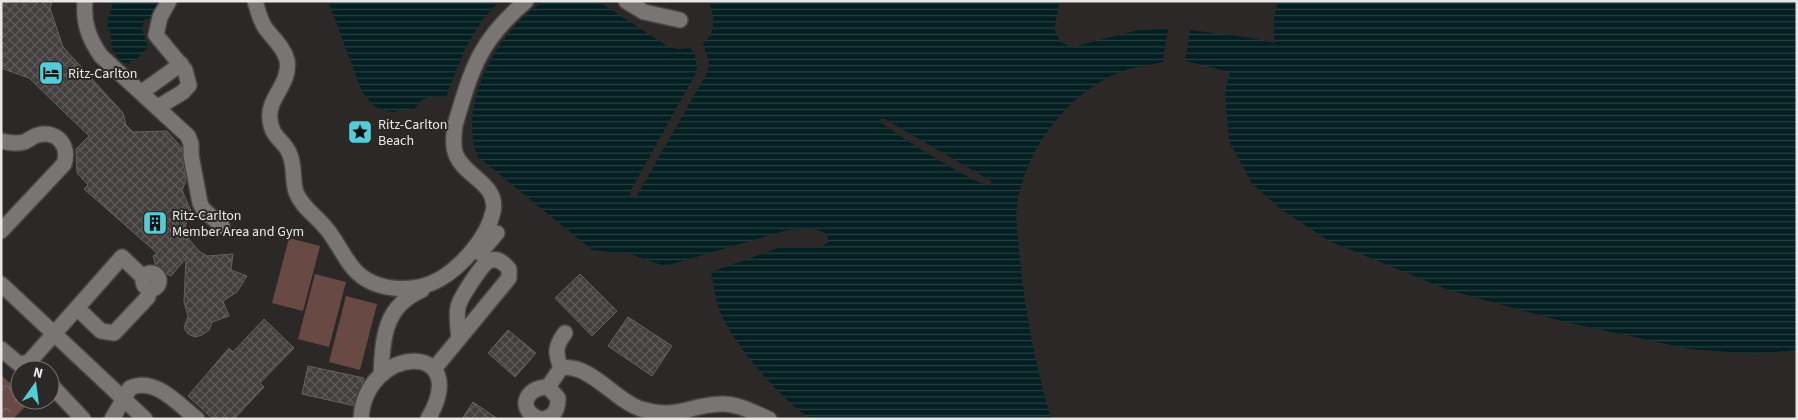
<svg xmlns="http://www.w3.org/2000/svg" width="1798" height="420" font-family="'Source Sans 3',sans-serif">
<defs>
<pattern id="park-crowns" width="20" height="18" patternUnits="userSpaceOnUse" patternTransform="scale(1.25)"><rect width="20" height="18" fill="#694943"/><path d="M2 6a3 3 0 1 1 6 0M12 15a3 3 0 1 1 6 0" fill="none" stroke="#7e635e"/></pattern>
<pattern id="water-rules" width="6" height="5" patternUnits="userSpaceOnUse" patternTransform="scale(1.25)"><rect width="6" height="5" fill="#031f21"/><path d="M0 2.5h6" fill="none" stroke="#284041"/></pattern>
<pattern id="building-cross-hatch" width="8" height="8" patternUnits="userSpaceOnUse" patternTransform="scale(1.25)"><rect width="8" height="8" fill="#433f3e"/><path d="M0 0l8 8M0 8l8-8" fill="none" stroke="#5e5b5a"/></pattern>
</defs>
<rect width="100%" height="100%" fill="#2c2827"/>
<g fill="#694943">
<path d="M289,238l31,8 -17,65 -31,-8z"/>
<path d="M315,274l31,8 -17,65 -31,-8z"/>
<path d="M346,296l31,8 -17,66 -31,-8z"/>
</g>
<path fill="url(#park-crowns)" d="M1,375l19,17v8l10,2 -17,17h-12z"/>
<g fill="url(#water-rules)" fill-rule="evenodd">
<path d="M114,1h46v13l-16,6 -2,9 6,18 -12,13 -6,1 -1,3 -12,-4 1,-3 -6,-7 -2,-20h-3l1,-12z"/>
<path d="M328,1h172l-17,18 -18,30 -19,48 -13,-1 -11,4 -8,9 -22,3 -17,-5 -13,-15z"/>
<path d="M545,1h53l69,45 11,3 12,-1 5,6 2,17 -67,121 1,6 5,-1 72,-126 1,-10 -6,-17c13,-13 13,-27 5,-43h352l-6,28 7,13 11,5 66,-17 30,-1 -5,33c-12,3 -25,4 -37,8 -56,19 -101,78 -109,136 -2,17 2,36 3,53 5,55 16,107 31,160h-240c-30,-19 -76,-73 -90,-105 -6,-13 -7,-29 -10,-42l70,-25 38,1 9,-6 -1,-8 -15,-6 -24,2 -123,36 -35,-12 -38,-4 -114,-93c-22,-51 21,-130 67,-156zM883,118l108,63 1,5c-19,-2 -95,-51 -113,-65z"/>
<path d="M1278,1h519v349l-42,4 -66,-5 -128,-28 -113,-31 -119,-49 -47,-31 -30,-26 -23,-43 -4,-50 5,-19 -45,-11 5,-31 62,8 22,5v-26z"/>
</g>
<g fill="url(#building-cross-hatch)" stroke="#656160">
<path d="M1,1h51l-2,7 13,39 60,66 3,12 7,7 34,-1 15,17 4,33 -4,9 9,21 -6,15 3,4 -5,9 4,1v-3l12,14 8,5 26,-2 -2,16 16,6 -10,16 -14,9 6,15 -17,6 -3,8 -7,5 -7,2 -7,-3 -4,-6 4,-12 -4,-14 2,-44 -15,18 -7,-3 -8,-7 -3,-10 4,-3 -73,-64 4,-4 -11,-12 -1,-24 13,-13 -60,-58 -28,-10z"/>
<path d="M580,274l37,37 -25,25 -37,-38z"/>
<path d="M628,317l44,29 -20,30 -44,-30z"/>
<path d="M264,319l30,29 -34,35 4,4 -30,32h-21l-25,-23 41,-48 4,4z"/>
<path d="M508,330l28,23 -21,24 -27,-24z"/>
<path d="M308,366l56,12 -9,28 -53,-12z"/>
<path d="M473,402l25,17h-36z"/>
</g>
<g fill="none" stroke-linecap="round" stroke-linejoin="round">
<defs>
<g id="minor">
<path d="M85,1c-2,22 4,38 16,55l87,80 3,8v11l9,48 3,6 19,17"/>
<path d="M255,1c3,10 5,20 11,28 8,10 18,19 21,31 4,25 -20,37 -17,60 2,19 15,20 20,35 5,12 2,25 6,37 5,14 20,24 29,35 11,12 17,28 28,41 20,24 61,26 87,11 22,-13 47,-41 53,-67 6,-28 -28,-35 -37,-57 -4,-10 -2,-20 -1,-30 17,-57 24,-84 71,-124"/>
<path d="M626,1l18,11 36,8"/>
<path d="M142,92l39,-28"/>
<path d="M158,107l25,-15 6,-7 -4,-15 -29,-35 4,-18 9,-16"/>
<path d="M1,141c8,2 15,3 23,1 5,-2 9,-6 14,-7 20,-5 32,12 26,29l-63,67"/>
<path d="M480,253l17,-20"/>
<circle cx="151" cy="281" r="8"/>
<path d="M1,284l144,135"/>
<path d="M77,308l24,23 13,2 34,-36 1,-8"/>
<path d="M1,349l18,15 10,-2 8,8"/>
<path d="M29,362l93,-105 22,21"/>
<path d="M561,368c-6,-15 -6,-22 4,-35"/>
<path d="M434,369l75,-91v-9c-5,-6 -12,-12 -20,-8 -7,3 -29,37 -31,46 -2,10 0,21 1,31"/>
<path d="M381,374c2,-36 3,-68 41,-84"/>
<path d="M50,384l33,35"/>
<path d="M548,387l13,-19c29,-5 53,32 80,41 37,11 47,-4 80,-5 16,-1 33,9 48,15"/>
<path d="M112,419l18,-31c25,-12 49,17 67,31"/>
<path d="M361,419c4,-75 113,-79 67,0"/>
<path d="M540,419c-23,-8 -16,-32 8,-32l10,11c0,12 -4,19 -15,21"/>
</g>
</defs>
<use href="#minor" stroke="#474443" stroke-width="18"/>
<use href="#minor" stroke="#797574" stroke-width="15"/>
</g>
<defs>
<symbol id="hotel-square" viewBox="-11 -11 22 22"><rect x="-9" y="-9" width="18" height="18" rx="4" fill="#52ccd6" stroke="#2c2827"/><path d="M-6-4.5h1.5V1H6V5H4.5V3h-9V5H-6ZM-4 0a1.8 1.8 0 1 1 3.6 0ZM.5 0V-2.5h3Q6-2.5 6 0Z" fill="#111"/></symbol>
<symbol id="sight-square" viewBox="-11 -11 22 22"><rect x="-9" y="-9" width="18" height="18" rx="4" fill="#52ccd6" stroke="#2c2827"/><path d="M0-6L1.8-2.2L6-1.7L2.9 1.2L3.7 5.4L0 3.3L-3.7 5.4L-2.9 1.2L-6-1.7L-1.8-2.2Z" fill="#111"/></symbol>
<symbol id="building-square" viewBox="-11 -11 22 22"><rect x="-9" y="-9" width="18" height="18" rx="4" fill="#52ccd6" stroke="#2c2827"/><path d="M-4-6H4V6H1V3H-1V6H-4ZM-2.5-4.3h1.7v1.8h-1.7ZM.8-4.3h1.7v1.8H.8ZM-2.5-1h1.7V.8h-1.7ZM.8-1h1.7V.8H.8Z" fill="#111"/></symbol>
</defs>
<g fill-rule="evenodd">
<use href="#hotel-square" x="37" y="59" width="28" height="28"/>
<use href="#sight-square" x="346" y="118" width="28" height="28"/>
<use href="#building-square" x="141" y="209" width="28" height="28"/>
</g>
<g text-anchor="middle" stroke-width="4" stroke-linejoin="round" paint-order="stroke">
<g font-size="14" fill="#e9e7e6" stroke="#2c2827" text-anchor="start">
<text x="68" y="78">Ritz-Carlton</text>
<text x="378" y="129">Ritz-Carlton<tspan x="378" dy="16">Beach</tspan></text>
<text x="172" y="220">Ritz-Carlton<tspan x="172" dy="16">Member Area and Gym</tspan></text>
</g>
</g>
<rect width="1798" height="420" fill="none" stroke="#e9e7e6" stroke-width="5"/>
<g transform="translate(35 385) rotate(14)"><circle r="24" fill="#2c2827" stroke="#787473"/>
<path d="M0-4L9 19L0 12L-9 19Z" fill="#52ccd6"/>
<text y="-8" font-size="14" font-weight="bold" text-anchor="middle" fill="#e9e7e6">N</text>
</g>
</svg>
